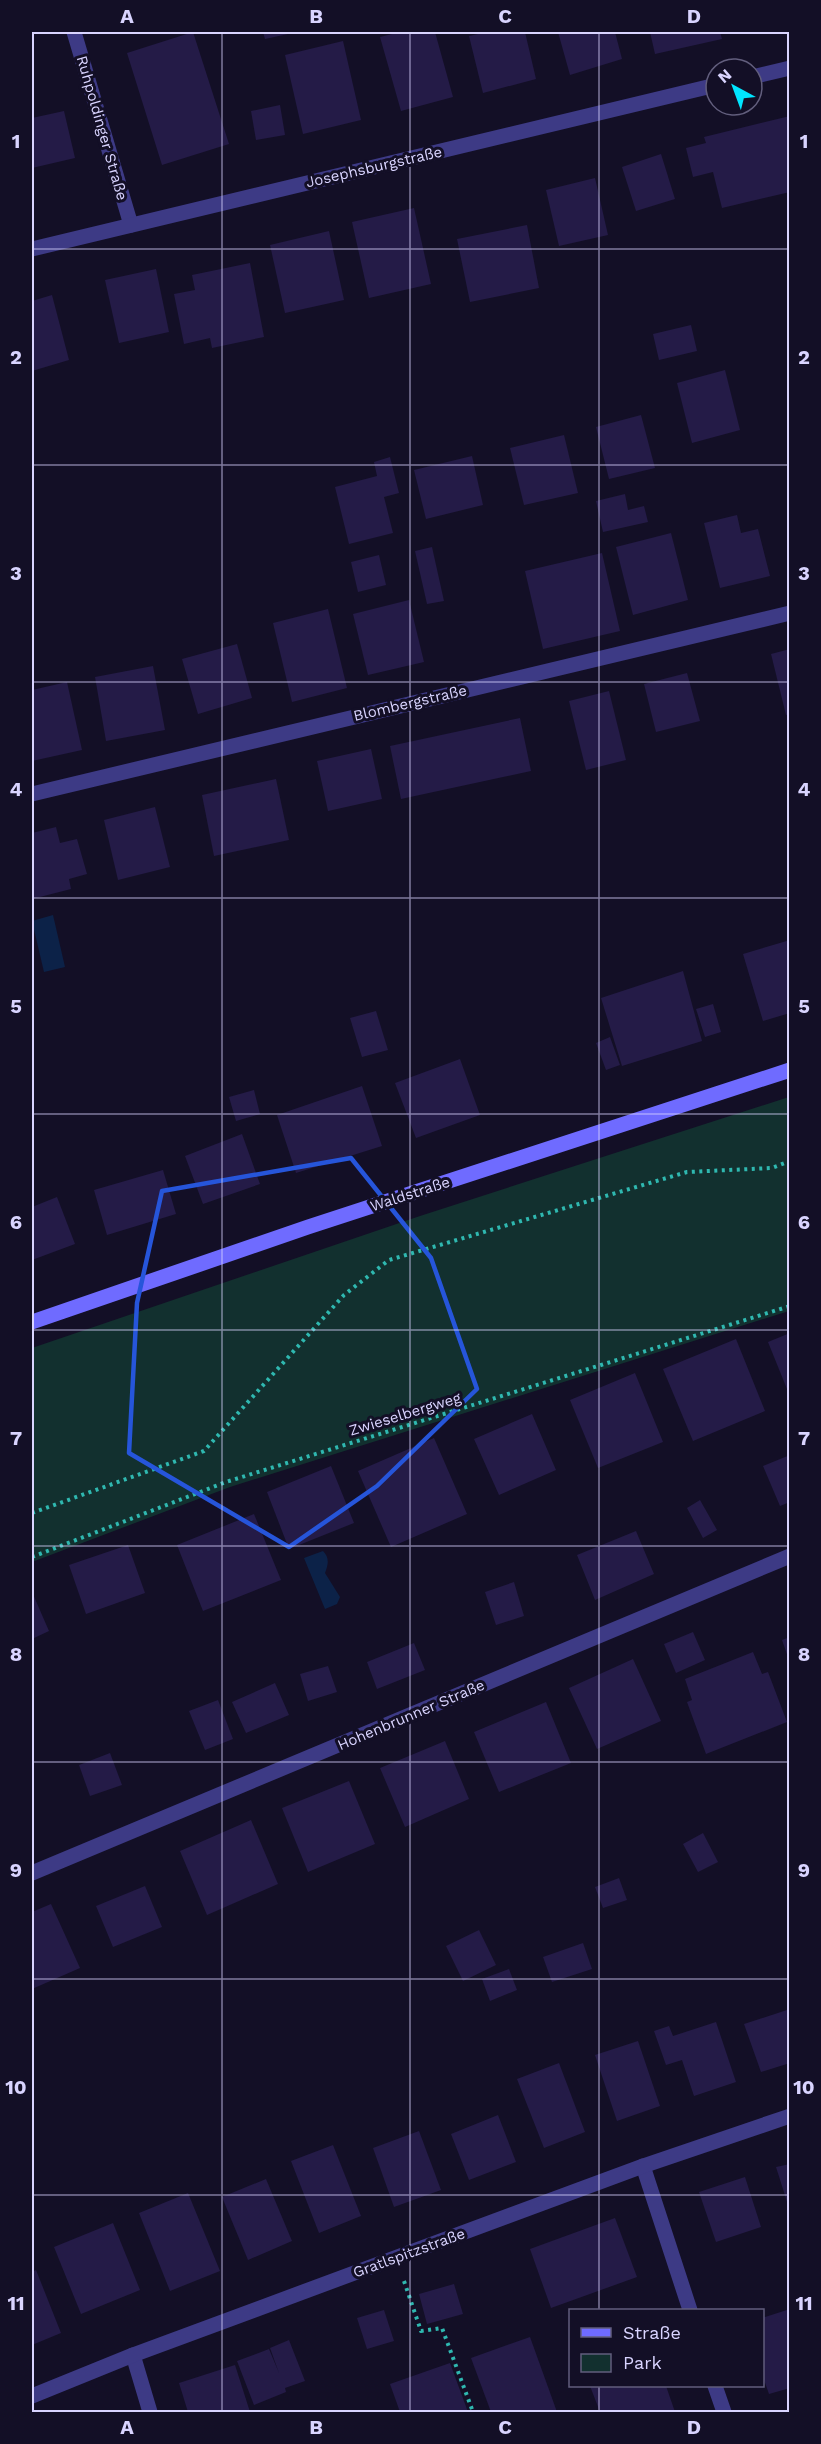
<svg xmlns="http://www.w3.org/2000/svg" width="821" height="2444" font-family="'Work Sans',sans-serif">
<rect width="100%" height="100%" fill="#130f26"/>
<path fill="#12302f" d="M789,1097v214l-559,176 -198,75v-214l388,-132z"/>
<g fill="#0c2248">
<path d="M53,915l12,52 -21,5 -12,-51z"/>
<path d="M323,1551c7,7 5,14 2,22l15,24 -3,7 -12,5 -21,-51z"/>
</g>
<g fill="#241b47">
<path d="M193,32l36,112 -67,21 -35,-112z"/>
<path d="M263,32h24l1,2 -23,5z"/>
<path d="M400,32h35l18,65 -52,14 -21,-74z"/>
<path d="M487,32h38l11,47 -53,14 -14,-57z"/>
<path d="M558,32h57l7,27 -52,16z"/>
<path d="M650,32h70l2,7 -67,15z"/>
<path d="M343,41l18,79 -58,14 -18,-79z"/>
<path d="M280,105l5,30 -29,5 -5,-29z"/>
<path d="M64,111l11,47 -43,10v-50z"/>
<path d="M790,116v76l-68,16 -9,-36 -20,5 -7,-29 20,-5 -2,-6z"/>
<path d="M661,154l14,45 -39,12 -14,-44z"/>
<path d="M595,178l13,57 -49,11 -13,-56z"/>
<path d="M414,208l17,76 -62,14 -17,-76z"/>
<path d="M527,225l12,63 -69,14 -13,-63z"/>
<path d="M329,231l15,69 -59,13 -15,-68z"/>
<path d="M250,263l14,74 -52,11 -2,-10 -26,6 -10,-50 21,-4 -3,-15z"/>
<path d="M156,269l13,63 -50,11 -14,-63z"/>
<path d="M52,295l17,65 -37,11v-70z"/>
<path d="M691,325l6,26 -38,9 -6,-26z"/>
<path d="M725,370l15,60 -48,13 -15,-60z"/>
<path d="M641,415l14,53 -46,11 -13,-52z"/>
<path d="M564,435l14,58 -54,12 -14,-57z"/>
<path d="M472,456l11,49 -57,14 -12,-49z"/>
<path d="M390,457l9,36 -15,4 9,36 -44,11 -14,-57 42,-11 -3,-14z"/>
<path d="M625,494l3,16 16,-4 4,16 -45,10 -7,-31z"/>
<path d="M737,515l4,18 17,-4 12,47 -50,12 -16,-65z"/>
<path d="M671,533l17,67 -55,15 -17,-68z"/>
<path d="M432,547l12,54 -17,3 -12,-53z"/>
<path d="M602,553l18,78 -77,18 -18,-78z"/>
<path d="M379,555l7,30 -28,7 -7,-30z"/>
<path d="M409,600l15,62 -56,13 -15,-61z"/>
<path d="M328,609l19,79 -55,14 -19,-79z"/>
<path d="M237,644l15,54 -54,16 -16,-55z"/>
<path d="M790,649v65l-4,1 -15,-61z"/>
<path d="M153,666l12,64 -59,11 -11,-64z"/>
<path d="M687,673l13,48 -44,11 -12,-48z"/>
<path d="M67,682l15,68 -50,11v-71z"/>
<path d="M609,691l17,69 -40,10 -17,-69z"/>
<path d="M520,718l11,53 -130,28 -11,-53z"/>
<path d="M371,749l11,50 -54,12 -11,-50z"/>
<path d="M276,779l13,61 -75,16 -12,-61z"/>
<path d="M155,807l15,60 -52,13 -14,-60z"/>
<path d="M56,827l4,16 17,-4 10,35 -18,5 2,10 -39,10v-66z"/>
<path d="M790,940v73l-27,8 -20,-67z"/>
<path d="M683,971l19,70 -80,25 -21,-68z"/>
<path d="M713,1004l8,28 -16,5 -9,-28z"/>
<path d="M376,1011l12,39 -26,7 -12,-39z"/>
<path d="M610,1037l10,28 -14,5 -10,-27z"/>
<path d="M460,1059l20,56 -64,23 -21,-55z"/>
<path d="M362,1086l20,60 -86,27 -19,-58z"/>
<path d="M254,1090l6,24 -24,7 -7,-24z"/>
<path d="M242,1134l18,50 -57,20 -18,-48z"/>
<path d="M163,1170l13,44 -69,21 -13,-45z"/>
<path d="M57,1197l18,47 -43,16v-53z"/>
<path d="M790,1333v61h-1l-21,-52z"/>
<path d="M736,1339l29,72 -72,30 -30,-72z"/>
<path d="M635,1373l28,69 -65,26 -28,-68z"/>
<path d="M532,1414l24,56 -57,25 -25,-56z"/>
<path d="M434,1438l33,76 -76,33 -33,-76z"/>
<path d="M790,1455v47l-10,4 -17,-40z"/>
<path d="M331,1466l23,57 -65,26 -22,-57z"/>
<path d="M700,1500l17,30 -14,8 -16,-30z"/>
<path d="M254,1514l27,66 -78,31 -26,-66z"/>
<path d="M636,1531l18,43 -59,26 -18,-45z"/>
<path d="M128,1545l17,48 -59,21 -17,-49z"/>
<path d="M514,1582l10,34 -28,9 -11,-33z"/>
<path d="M32,1592l17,39 -17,8z"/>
<path d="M693,1632l12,28 -29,13 -12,-29z"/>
<path d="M790,1637v23h-1l-7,-20z"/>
<path d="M414,1643l11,27 -48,19 -10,-27z"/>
<path d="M753,1652l9,22 6,-2 19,50 -81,32 -19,-52 5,-2 -7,-21z"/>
<path d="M633,1659l28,62 -64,28 -28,-61z"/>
<path d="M328,1666l9,26 -29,9 -8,-27z"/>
<path d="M275,1683l14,32 -43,18 -14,-31z"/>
<path d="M218,1700l15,39 -28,11 -16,-39z"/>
<path d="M546,1702l25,61 -72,29 -25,-60z"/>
<path d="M445,1741l24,58 -64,28 -25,-59z"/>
<path d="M110,1753l12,32 -32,11 -11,-31z"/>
<path d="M349,1781l26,63 -67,28 -26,-64z"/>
<path d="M251,1820l27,64 -71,31 -27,-64z"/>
<path d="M703,1833l15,29 -20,10 -15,-28z"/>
<path d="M619,1878l8,22 -24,8 -8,-21z"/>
<path d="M145,1886l17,41 -49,20 -17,-41z"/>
<path d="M51,1904l29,64 -48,21v-77z"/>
<path d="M479,1930l17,35 -33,16 -17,-35z"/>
<path d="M583,1943l9,26 -40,13 -9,-25z"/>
<path d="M509,1969l8,21 -27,11 -8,-22z"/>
<path d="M790,2009v54l-29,9 -17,-48z"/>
<path d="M716,2022l20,60 -42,14 -12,-36 -16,5 -12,-34 15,-5 4,10z"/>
<path d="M638,2041l22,65 -43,15 -22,-66z"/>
<path d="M559,2063l26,69 -41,16 -27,-69z"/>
<path d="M498,2115l18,47 -47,18 -18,-46z"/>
<path d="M419,2131l22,59 -47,17 -21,-59z"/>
<path d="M333,2145l28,71 -42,17 -28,-72z"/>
<path d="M790,2164v44h-1l-13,-41z"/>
<path d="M745,2177l16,50 -45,15 -17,-50z"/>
<path d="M266,2179l26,62 -44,19 -26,-63z"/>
<path d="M188,2193l32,78 -50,20 -31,-78z"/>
<path d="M615,2218l22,59 -86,31 -21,-59z"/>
<path d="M113,2223l27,67 -59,24 -27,-67z"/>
<path d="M36,2270l25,63 -29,12v-73z"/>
<path d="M454,2284l9,30 -36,10 -8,-30z"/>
<path d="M790,2309v79l-21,6 -7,-20v-56z"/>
<path d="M384,2310l10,31 -27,8 -10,-31z"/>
<path d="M530,2337l27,75h-66l-20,-54z"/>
<path d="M289,2340l16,41 -20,7 1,4 -32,13 -17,-44 32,-12 10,24 -9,-25z"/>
<path d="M450,2363l18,49h-68l-10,-28z"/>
<path d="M235,2365l15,47h-62l-9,-29z"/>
<path d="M590,2386h76l9,26h-75z"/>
</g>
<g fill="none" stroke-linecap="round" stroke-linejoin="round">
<g stroke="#2fb8b0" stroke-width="4" stroke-dasharray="3 4.5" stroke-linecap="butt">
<path d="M32,1513l172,-62 140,-156 45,-35 298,-88 85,-4 18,-7"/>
<path d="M32,1557l194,-75 564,-176"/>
<path d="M404,2281l17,50 21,-3 31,84"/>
</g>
<g stroke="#3d3a85" stroke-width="15">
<path d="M74,32l57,193"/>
<path d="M752,77l38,-9"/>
<path d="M32,249l684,-164"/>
<path d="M32,794l758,-181"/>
<path d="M32,1873l758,-317"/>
<path d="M643,2166l47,144"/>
<path d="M133,2355l17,57"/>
<path d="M715,2386l9,26"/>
<path d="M32,2396l101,-41 510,-189 147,-50"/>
</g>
<path stroke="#6f6bff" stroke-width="15" d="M32,1322l276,-95 482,-157"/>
</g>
<path fill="none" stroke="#2655da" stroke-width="4.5" stroke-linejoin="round" d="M351,1158l80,100 46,131 -100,97 -88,61 -160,-94 8,-150 25,-112z"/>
<path fill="none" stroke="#d9d4ff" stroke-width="1.5" stroke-opacity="0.55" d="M222,32v2380M410,32v2380M599,32v2278M32,249h758M32,465h758M32,682h758M32,898h758M32,1114h758M32,1330h758M32,1546h758M32,1762h758M32,1979h758M32,2195h758M599,2386v26"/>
<g text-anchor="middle" stroke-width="6" stroke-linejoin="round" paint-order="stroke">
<g font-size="15" fill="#d9d4ff" stroke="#130f26">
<text transform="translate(102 128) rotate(74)" y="5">Ruhpoldinger Straße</text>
<text transform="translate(374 167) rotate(-13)" y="5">Josephsburgstraße</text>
<text transform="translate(410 703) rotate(-13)" y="5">Blombergstraße</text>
<text transform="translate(410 1194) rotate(-18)" y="5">Waldstraße</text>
<text transform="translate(405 1414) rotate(-17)" y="5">Zwieselbergweg</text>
<text transform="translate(411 1715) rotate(-23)" y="5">Hohenbrunner Straße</text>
<text transform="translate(409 2253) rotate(-20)" y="5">Gratlspitzstraße</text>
</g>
</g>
<rect width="821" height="2444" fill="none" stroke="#130f26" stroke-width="66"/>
<rect x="569" y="2309" width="195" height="78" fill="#130f26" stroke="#625e7d" stroke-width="1.5"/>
<rect x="581" y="2328" width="30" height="9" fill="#6f6bff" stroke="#625e7d" stroke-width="1.5"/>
<text x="623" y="2339" font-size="18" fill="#d9d4ff">Straße</text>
<rect x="581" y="2354" width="30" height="18" fill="#12302f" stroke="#625e7d" stroke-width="1.5"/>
<text x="623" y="2369" font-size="18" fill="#d9d4ff">Park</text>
<g transform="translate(734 87) rotate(319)"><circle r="28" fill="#130f26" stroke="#625e7d" stroke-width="1.5"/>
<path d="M0-4.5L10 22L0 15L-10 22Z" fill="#00e5ff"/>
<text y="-9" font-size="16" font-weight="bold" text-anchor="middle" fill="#d9d4ff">N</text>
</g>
<rect x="33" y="33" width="755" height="2378" fill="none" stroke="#d9d4ff" stroke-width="2"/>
<g font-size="20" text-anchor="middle" font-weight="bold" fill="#d9d4ff">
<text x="127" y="23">A</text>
<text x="316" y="23">B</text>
<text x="505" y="23">C</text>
<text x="694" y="23">D</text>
<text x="16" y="148">1</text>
<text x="804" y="148">1</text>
<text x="16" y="364">2</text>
<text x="804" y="364">2</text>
<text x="16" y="580">3</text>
<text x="804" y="580">3</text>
<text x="16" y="796">4</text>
<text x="804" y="796">4</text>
<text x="16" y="1013">5</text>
<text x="804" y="1013">5</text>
<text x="16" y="1229">6</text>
<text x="804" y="1229">6</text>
<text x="16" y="1445">7</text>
<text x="804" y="1445">7</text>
<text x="16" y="1661">8</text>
<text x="804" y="1661">8</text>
<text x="16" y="1877">9</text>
<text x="804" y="1877">9</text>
<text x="16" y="2094">10</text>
<text x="804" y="2094">10</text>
<text x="16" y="2310">11</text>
<text x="804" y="2310">11</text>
<text x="127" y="2434">A</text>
<text x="316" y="2434">B</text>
<text x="505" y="2434">C</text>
<text x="694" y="2434">D</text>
</g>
</svg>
